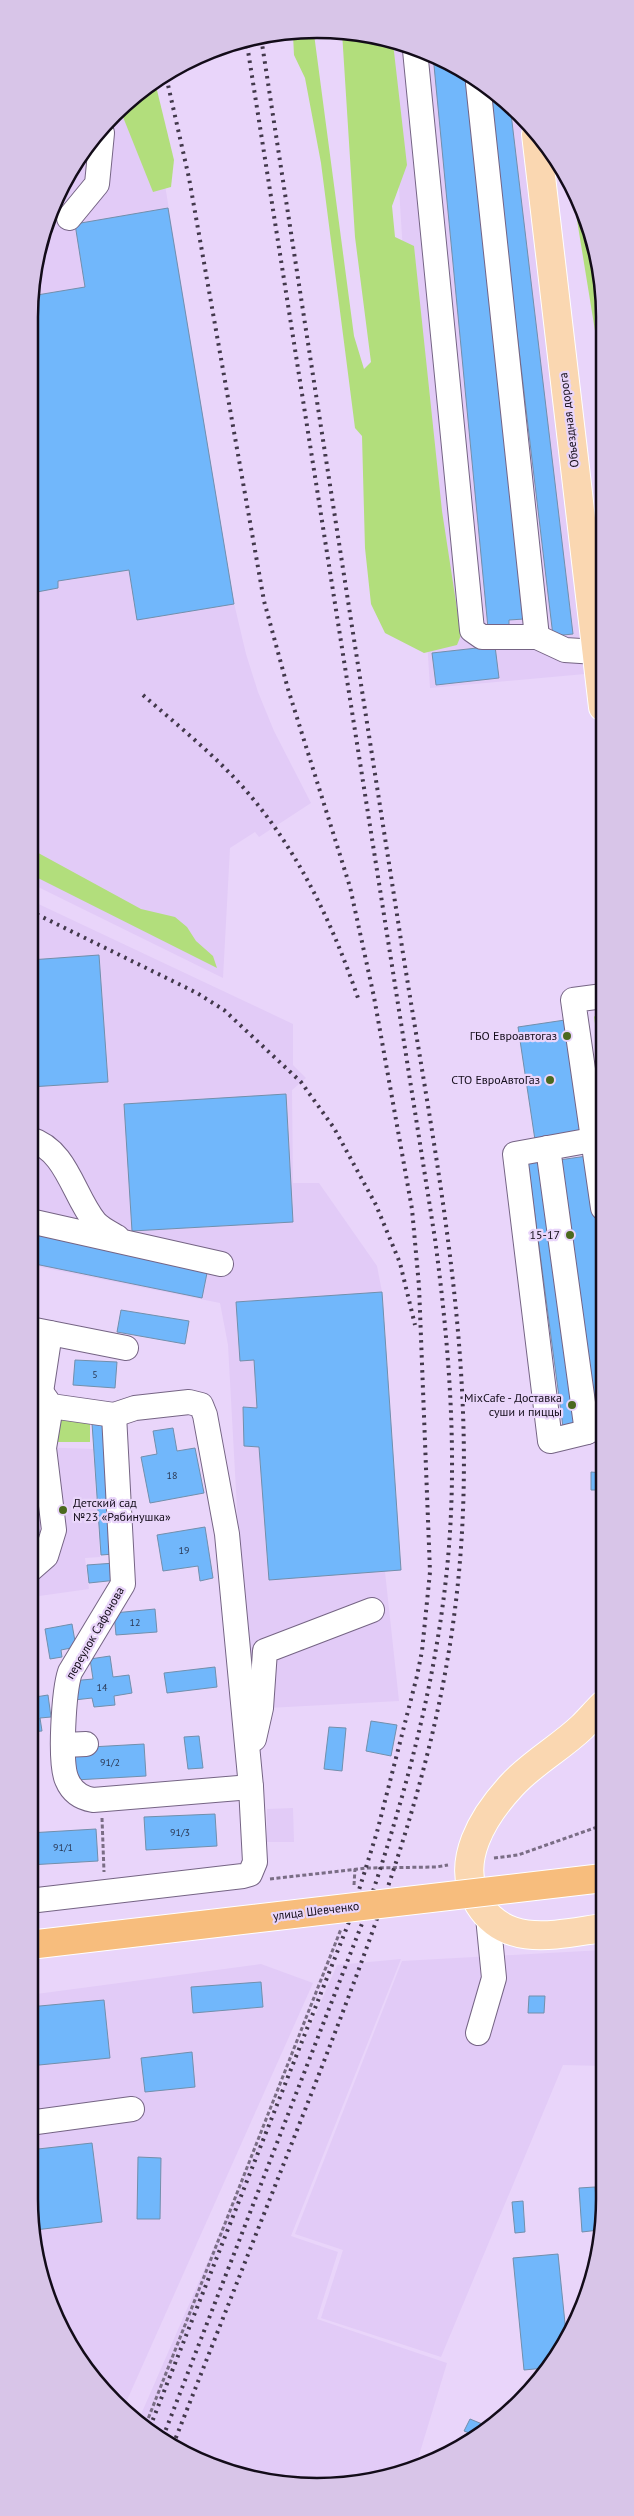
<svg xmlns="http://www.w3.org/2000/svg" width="634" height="2516" font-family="'PT Sans',sans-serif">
<rect width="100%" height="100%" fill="#e9d5fa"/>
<g fill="#e2cbf7">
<path d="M390,42l55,17 75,54 65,561 -155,14z"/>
<path d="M138,92l26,87 70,424 12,51 12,38 16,39 37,72 -52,34 -4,-5 -25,16 -7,130 -193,-95 1,-604 37,-106z"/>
<path d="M30,900l263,124v41l13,13 -14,12 1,93h26l58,83 5,26 19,278 -16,2 14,129 -151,8 -20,-364 -8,-42 -190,-38z"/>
<path d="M35,1447l58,2 7,108 -15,1 4,31 -50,7 -9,7v-139l6,-2z"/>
<path d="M293,1808l1,34h-27v-33z"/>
<path d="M603,1950v116l-40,-1 -122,292 -120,-39 22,-68 -48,-16 107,-273z"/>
<path d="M401,1959l-110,277 47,16 -21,67 130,44 -30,99 -21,3 -10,10 -88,12 -109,-30 -50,-38 198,-454z"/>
<path d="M261,1964l52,19 -189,424 -24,-18 -49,-80 -22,-110v-204z"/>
</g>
<g fill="#b2de7c">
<path d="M355,31l38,12 14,122 -15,41 3,31 19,9 28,265 19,124 -4,10 -33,8 -39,-20 -14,-29 -6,-56 -3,-112 -7,-8 -34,-265 -16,-85 -11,-23 -1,-20 21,-1 40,302 10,33 7,-7 -16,-125 -13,-205z"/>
<path d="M155,82l19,78 -3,27 -18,5 -32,-80 21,-24z"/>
<path d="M571,183l5,7 27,90v100z"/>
<path d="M31,849l110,60 34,8 12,10 9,14 17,15 4,12 -187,-94z"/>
<path d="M600,1009h3v69l-9,-61z"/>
<path d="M57,1419l33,1v22h-33z"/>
</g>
<g fill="#71b7fb" stroke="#728fac">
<path d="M433,55l12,4 26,19 53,541 -15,1v6l-21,2z"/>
<path d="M488,89l22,16 63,529 -20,2z"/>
<path d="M168,208l66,396 -97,16 -8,-50 -71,11v7l-21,4 -2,-8 -4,1v-289l54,-9 -10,-63z"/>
<path d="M495,646l4,32 -63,7 -4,-32z"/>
<path d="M99,955l9,127 -78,5v-127z"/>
<path d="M565,1020l17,113 -47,7 -17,-113z"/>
<path d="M286,1094l7,128 -161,9 -8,-127z"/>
<path d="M587,1156l16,116v137l-10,2 -34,-251z"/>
<path d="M544,1161l34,264 -15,2 -35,-264z"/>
<path d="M30,1232l178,36 -6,30 -172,-35z"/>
<path d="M382,1292l19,278 -132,10 -10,-133 -15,-1 -1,-39 14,1 -3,-48 -14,1 -4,-59z"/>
<path d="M121,1310l68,11 -4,23 -68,-12z"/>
<path d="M75,1360l42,2 -2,26 -42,-3z"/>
<path d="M105,1422l9,132 -13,1 -9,-132z"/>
<path d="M173,1428l4,23 18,-3 9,45 -54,10 -9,-46 16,-3 -4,-23z"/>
<path d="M591,1472l12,1v17h-12z"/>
<path d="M30,1504h6l3,29 -9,1z"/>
<path d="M205,1527l8,51 -13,3 -2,-15 -35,5 -6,-36z"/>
<path d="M115,1563l2,17 -28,3 -2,-18z"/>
<path d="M155,1609l2,23 -41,3 -2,-22z"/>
<path d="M72,1624l4,23 -15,3 1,7 -12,2 -5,-30z"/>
<path d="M110,1656l3,21 16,-2 3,18 -18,3 1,9 -21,2 -2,-9 -18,2 -3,-19 22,-2 -3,-20z"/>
<path d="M215,1667l2,20 -50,6 -3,-20z"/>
<path d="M48,1695l3,22 -11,1 2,13 -13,1v-34z"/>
<path d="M371,1721l26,4 -6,31 -25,-5z"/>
<path d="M329,1727l17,1 -4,43 -18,-2z"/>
<path d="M199,1736l4,32 -15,1 -4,-32z"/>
<path d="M144,1744l2,32 -71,4 -2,-32z"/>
<path d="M29,1757l5,59h-5z"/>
<path d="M215,1814l2,32 -71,4 -2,-33z"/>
<path d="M96,1829l2,32 -69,4v-32z"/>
<path d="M261,1982l2,25 -70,6 -2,-26z"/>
<path d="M529,1996h16l-1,17h-16z"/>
<path d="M104,2000l6,58 -81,8v-59z"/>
<path d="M192,2052l3,35 -50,5 -4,-34z"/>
<path d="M92,2143l10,79 -67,8 -6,-31v-49z"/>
<path d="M138,2157l23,1 -1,61h-23z"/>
<path d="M595,2187l4,43 -17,2 -3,-44z"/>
<path d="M523,2201l2,31 -10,1 -3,-31z"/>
<path d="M558,2254l9,89 -22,25 -21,2 -11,-112z"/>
<path d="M470,2419l22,9 -15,8 -13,-5z"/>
</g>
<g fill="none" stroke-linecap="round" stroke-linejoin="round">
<defs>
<g id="minor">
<path d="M415,50l57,580 10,7h55l28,13 31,2"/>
<path d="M478,83l59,554"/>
<path d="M69,218l28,-34 5,-51"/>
<path d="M30,1139c37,11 43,56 65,83 5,6 15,11 22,15"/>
<path d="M548,1148l39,284"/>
<path d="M603,1208l-30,-208 30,-4"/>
<path d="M30,1221l191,43"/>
<path d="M30,1329l96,19"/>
<path d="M41,1392l9,-59"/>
<path d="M114,1415l9,169 -53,88c-6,18 -11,91 -3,108 5,12 14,18 26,20l158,-13"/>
<path d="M603,1423l-16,9 -37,9 -35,-287 88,-16"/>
<path d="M30,1570l16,-14 8,-26 -10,-82 7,-42"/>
<path d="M254,1739l7,-31 4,-57 107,-41"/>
<path d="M64,1745l22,-1"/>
<path d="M29,1901l214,-25 7,-2 5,-12 -4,-75 -24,-253 -22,-119 -4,-10 -12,-3 -54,6 -21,7 -63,-9 -10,-14 -11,-4"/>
<path d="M478,2033l16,-55 -6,-61"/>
<path d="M29,2123l103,-14"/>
</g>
<g id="major">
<path d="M536,134l67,573"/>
<path d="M603,1928c-45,6 -96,21 -124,-24 -26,-41 5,-89 33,-119 20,-22 48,-37 70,-58 7,-7 14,-15 21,-22"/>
</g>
</defs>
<use href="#minor" stroke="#756484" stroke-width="26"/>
<use href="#major" stroke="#fff" stroke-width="30"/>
<g stroke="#7a6d85" stroke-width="3" stroke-dasharray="4 2.5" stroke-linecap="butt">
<path d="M102,1818l2,54"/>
<path d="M494,1858l24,-3 85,-30"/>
<path d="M270,1879l97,-11 69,-1 12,-2"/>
<path d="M354,1885l1,-16"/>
<path d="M146,2424l195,-495"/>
</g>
<use href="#minor" stroke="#fff" stroke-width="24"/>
<use href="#major" stroke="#fad7b1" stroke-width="28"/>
<g stroke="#42384b" stroke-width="4" stroke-dasharray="2.5 5" stroke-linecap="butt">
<path d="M143,695c33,29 68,57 98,90 56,62 92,139 118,216"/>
<path d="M30,911l167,82 27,17 77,72 33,46 42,77 24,58 15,62"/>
<path d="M150,2427l199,-505 28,-90 40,-156 5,-25 8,-79 -11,-286 -7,-77 -38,-212 -24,-110 -62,-198 -24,-88 -75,-423 -23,-102"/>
<path d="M163,2437l200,-516c45,-132 82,-268 88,-408 4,-92 -4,-183 -16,-274l-189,-1201"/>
<path d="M173,2445c47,-119 94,-239 141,-358 58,-150 117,-303 139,-463 34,-243 -19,-465 -55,-703 -46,-294 -92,-589 -137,-884"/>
</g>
<defs>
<path id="highway-bridge" d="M29,1945l574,-67"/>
</defs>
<use href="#highway-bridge" stroke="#fff" stroke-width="30" stroke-linecap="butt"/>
<use href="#highway-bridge" stroke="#f7bd7d" stroke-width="28"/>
</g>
<g fill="#4b691e" stroke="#e9d5fa" stroke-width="2">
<circle cx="567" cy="1036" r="5"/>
<circle cx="550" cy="1080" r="5"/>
<circle cx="570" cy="1235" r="5"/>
<circle cx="572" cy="1405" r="5"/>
<circle cx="63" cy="1510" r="5"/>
</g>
<g text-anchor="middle" stroke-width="4.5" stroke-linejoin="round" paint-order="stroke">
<g font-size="10" fill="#2a3752">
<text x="95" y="1378">5</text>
<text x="172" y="1479">18</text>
<text x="184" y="1554">19</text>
<text x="135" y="1626">12</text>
<text x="102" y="1691">14</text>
<text x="110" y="1766">91/2</text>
<text x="180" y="1836">91/3</text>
<text x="63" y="1851">91/1</text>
</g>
<g font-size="12" fill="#130c19" stroke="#e9d5fa">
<text transform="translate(569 420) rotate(-97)" y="4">Объездная дорога</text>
<text transform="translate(95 1633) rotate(-60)" y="4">переулок Сафонова</text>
<text transform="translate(316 1911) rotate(-7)" y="4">улица Шевченко</text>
</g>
<g font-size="12" fill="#130c19" stroke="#e9d5fa" text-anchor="end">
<text x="557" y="1040">ГБО Евроавтогаз</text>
<text x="540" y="1084">СТО ЕвроАвтоГаз</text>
<text x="560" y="1239">15-17</text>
<text x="562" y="1402">MixCafe - Доставка<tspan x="562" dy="14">суши и пиццы</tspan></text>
<text x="73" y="1507" text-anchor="start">Детский сад<tspan x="73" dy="14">№23 «Рябинушка»</tspan></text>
</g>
</g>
<path d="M0 0H634V2516H0ZM317 38H317A279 279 0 0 1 596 317V2199A279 279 0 0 1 317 2478H317A279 279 0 0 1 38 2199V317A279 279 0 0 1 317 38Z" fill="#d8c5e8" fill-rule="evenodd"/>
<path fill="none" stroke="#130c19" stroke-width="2.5" d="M317 38H317A279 279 0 0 1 596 317V2199A279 279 0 0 1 317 2478H317A279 279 0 0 1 38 2199V317A279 279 0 0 1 317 38Z"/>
</svg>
